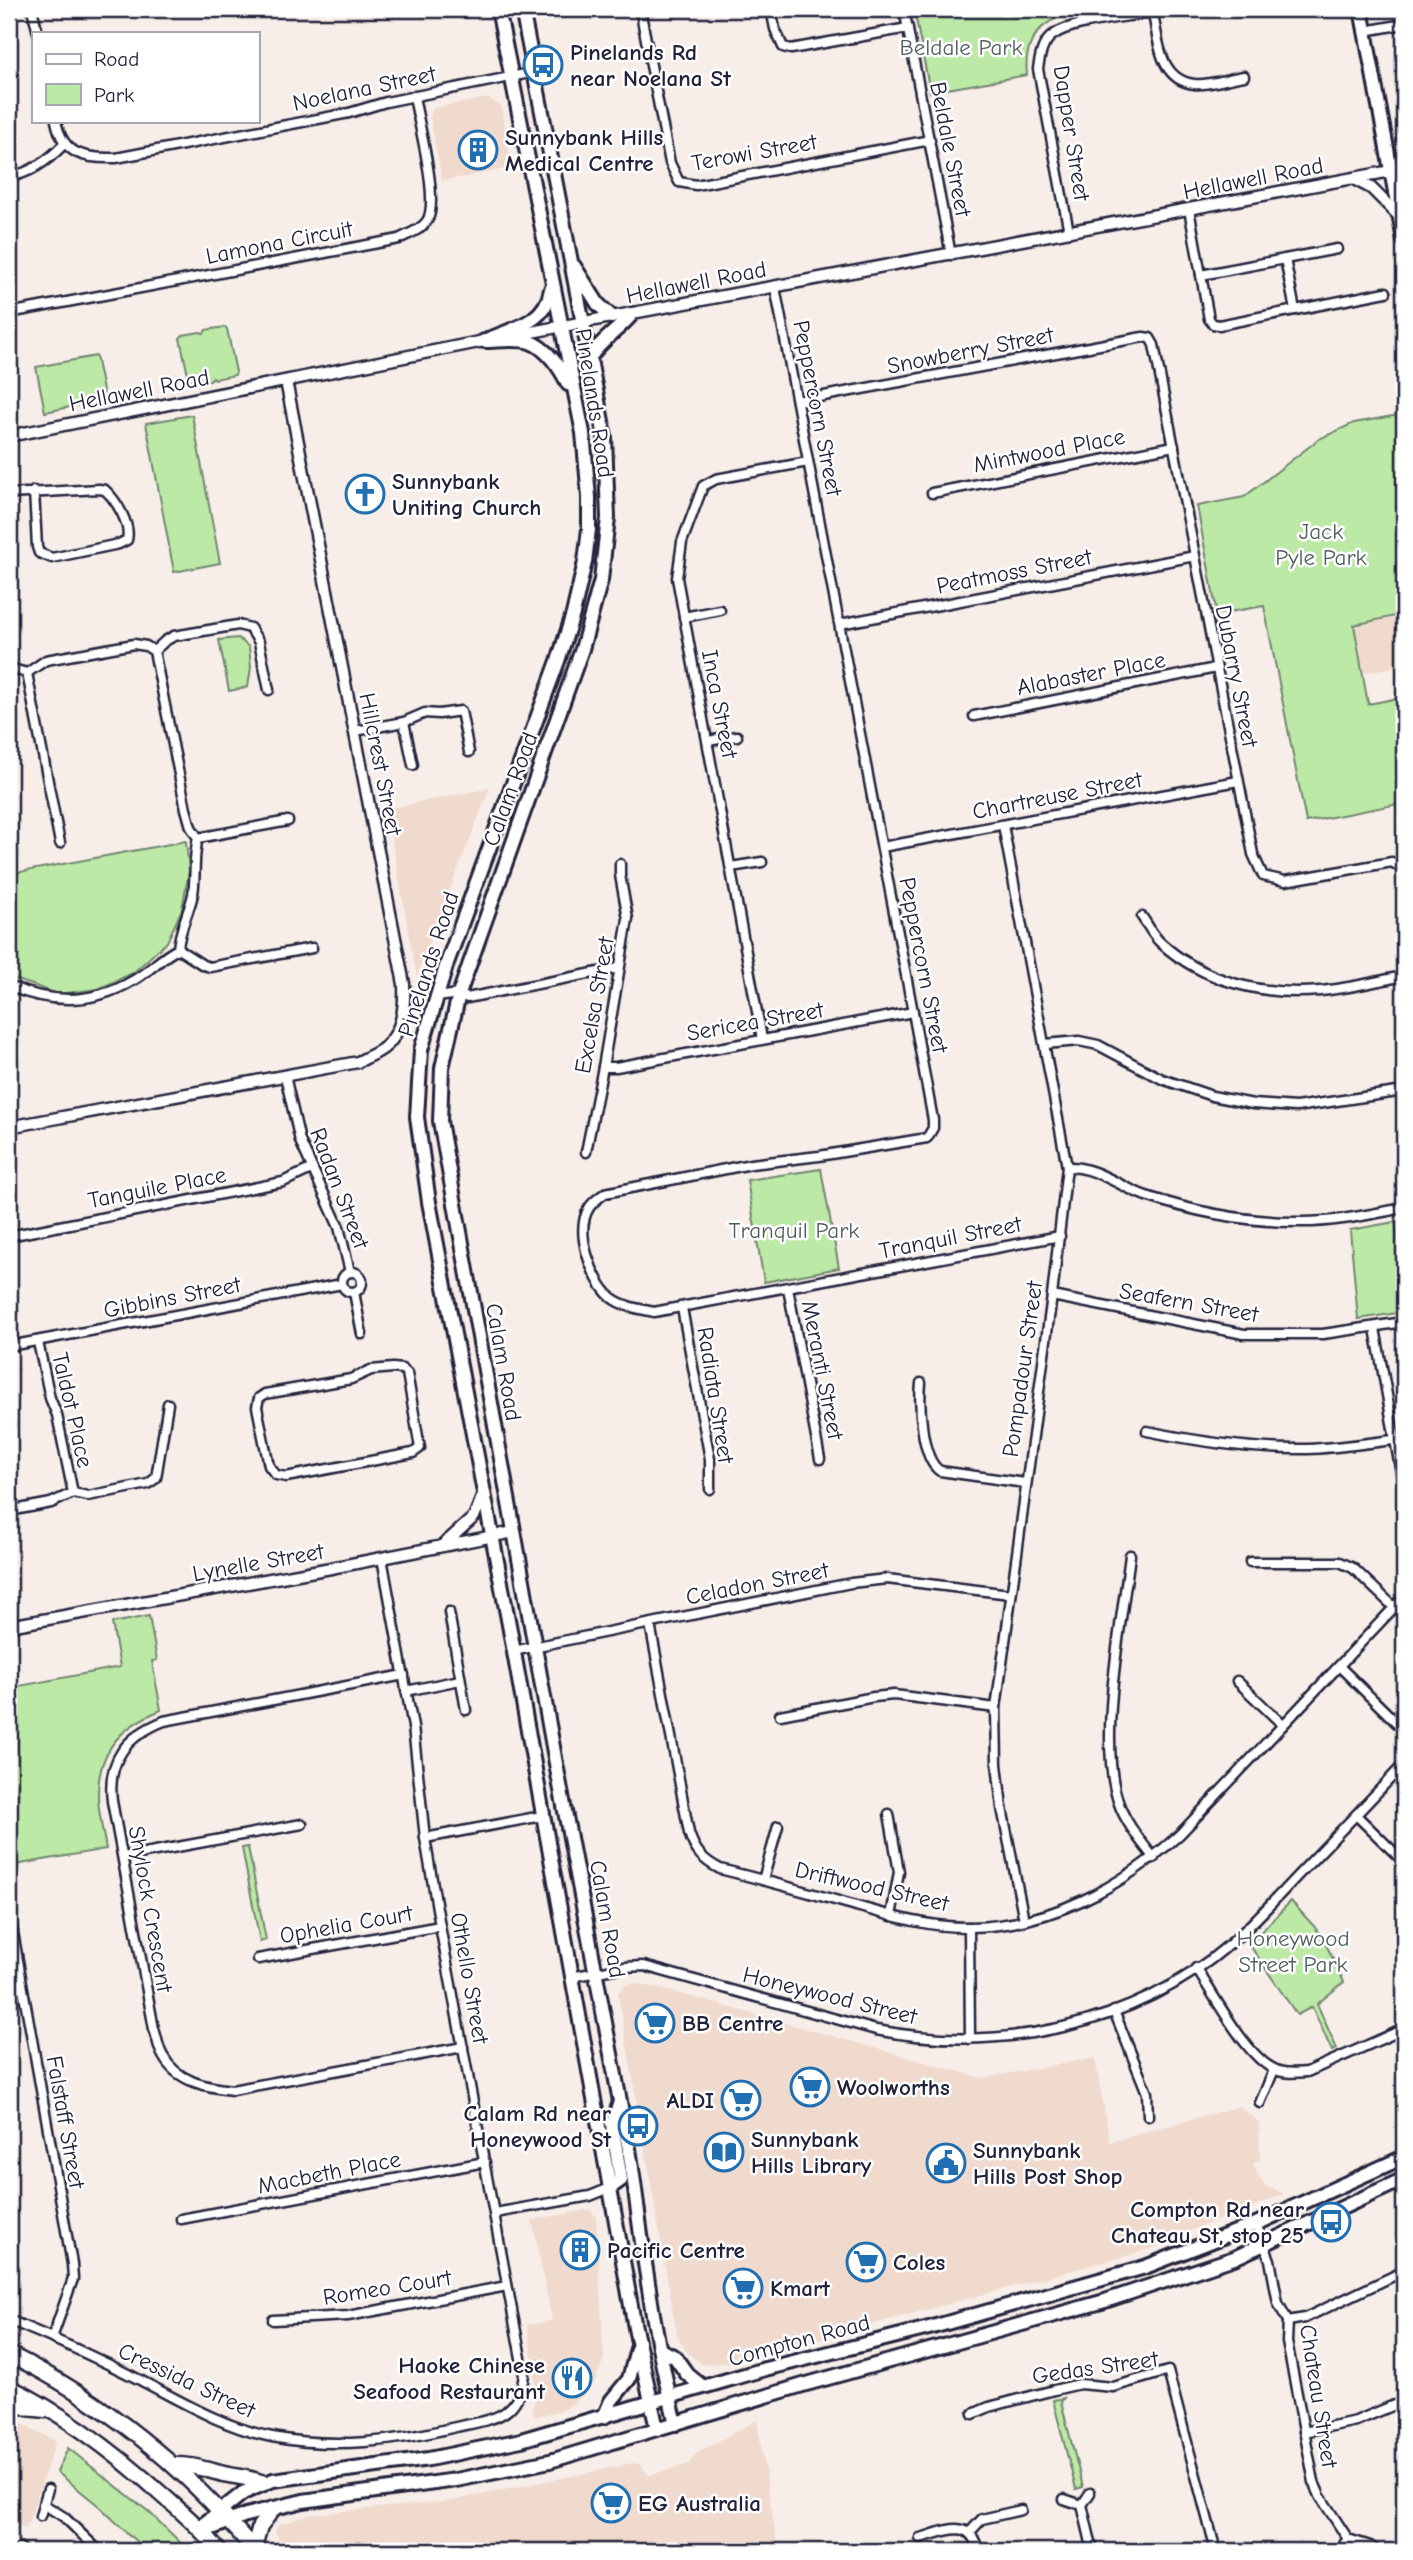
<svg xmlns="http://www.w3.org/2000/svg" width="1413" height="2560" font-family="'Comic Neue',sans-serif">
<rect width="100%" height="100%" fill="#f8eee9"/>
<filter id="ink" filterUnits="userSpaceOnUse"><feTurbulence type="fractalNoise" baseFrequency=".0143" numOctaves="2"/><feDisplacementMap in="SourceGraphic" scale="14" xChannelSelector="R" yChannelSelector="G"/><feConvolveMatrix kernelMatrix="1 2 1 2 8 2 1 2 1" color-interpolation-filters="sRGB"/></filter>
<g filter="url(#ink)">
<g fill="#f0dace">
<path d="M488,98l13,8 11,62 -70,13 -12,-64 3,-9z"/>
<path d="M1404,614v51l-41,8 -9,-48z"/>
<path d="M490,788l-69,175 -4,15 -31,-169z"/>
<path d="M636,1983l57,14 289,81 113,-20 15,84 129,-36 20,16 1,38 -7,3 5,12 8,11 19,8 -106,41 -24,13 -425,115 -28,1 -15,-11 -10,-18 -59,-342 6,-8z"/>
<path d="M590,2209l6,8 8,142 -10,24 -15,16 -16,11 -29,7 -2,-11 4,-7 -2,-31 -7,-43 25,-4 -20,-101z"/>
<path d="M15,2420l41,21 -30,88 -17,-8v-82z"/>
<path d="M757,2420l21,129 4,2h-495l-12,-19 3,-7 35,-11 138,-13 182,-38 6,1 10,11 40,-11 6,-10z"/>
</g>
<g fill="#bde9a6" stroke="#708670" stroke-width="2">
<path d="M914,9h144l1,8c-25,10 -35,32 -32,58l-97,17z"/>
<path d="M225,327l2,2 9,43 -1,3 -20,4 -2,-2 -3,3 -17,3 -4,-3 -9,-42 3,-3 17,-3 4,1 2,-3z"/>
<path d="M96,356l9,44 -60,12 -9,-45z"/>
<path d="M1404,414v200l-50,11 14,79 36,-7v106l-98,19 -42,-216 -47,8 -20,-108 47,-9 75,-58 35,-16z"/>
<path d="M192,415l28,148 -46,9 -28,-149z"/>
<path d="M238,638l11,9 2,20 -3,20 -19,4 -10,-51z"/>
<path d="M186,841l3,30 -7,38 -15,33 -34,31 -35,16 -40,5 -49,-17v-103z"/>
<path d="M821,1169l18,99 -75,14 -17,-102z"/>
<path d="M1395,1222l9,53v37l-46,7 -8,-89z"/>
<path d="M149,1616l8,44 -5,1 9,49c-39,16 -63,39 -63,85 0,17 5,37 8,54l-97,17v-178l111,-21 -8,-44z"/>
<path d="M248,1847l18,93 -6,2 -18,-94z"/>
<path d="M1291,1901l30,33 23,48 -27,22 20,45 -5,2 -20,-44 -15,8 -48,-71z"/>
<path d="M1064,2398l-3,4 22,85 -7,2 -23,-89z"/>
<path d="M68,2448l81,64 40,39h-43l-47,-45 -42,-34z"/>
</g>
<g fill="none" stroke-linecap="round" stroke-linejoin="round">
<defs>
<g id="minor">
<path d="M32,9l6,24"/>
<path d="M640,9l30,154 9,19 17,3 234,-45"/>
<path d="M771,9l4,20 8,18 8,2 117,-21"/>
<path d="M904,9l47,246"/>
<path d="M1153,13c5,26 6,67 41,71 15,2 35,-6 50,-8"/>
<path d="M1365,31l39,-7"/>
<path d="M56,121c7,34 28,38 60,37l233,-45 37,-11 149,-30"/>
<path d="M9,177c22,-4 39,-16 55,-33"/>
<path d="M1189,209l20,110 4,5 6,1 167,-33"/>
<path d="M1069,232l-31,-163c2,-13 4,-26 15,-34 20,-15 85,-18 114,-26"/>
<path d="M1285,259l10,51"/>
<path d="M1201,275l136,-26"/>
<path d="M775,287l138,725 20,108v8l-6,10 -108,18 -68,8 -146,29c-6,5 -12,8 -16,15 -15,24 3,73 23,90 12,9 28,11 42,14l406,-76"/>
<path d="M9,313l390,-74c9,-5 22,-9 28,-18 13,-20 -9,-99 -13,-125"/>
<path d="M797,401l346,-64 7,1 4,7 99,509 10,22 22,5 107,-19 12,8"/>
<path d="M932,493l242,-47"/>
<path d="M9,494l90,-5 6,1c12,11 26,35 22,50l-8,4 -67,14 -13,-5 -2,-6 -3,-56"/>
<path d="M684,617l36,-7"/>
<path d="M840,624l355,-68"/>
<path d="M154,651l11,-10 9,-5 64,-11 12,3 9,14 10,48"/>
<path d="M9,668l18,5"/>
<path d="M27,673l33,170"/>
<path d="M974,716l242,-48"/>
<path d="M404,722l9,43"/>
<path d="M355,731l49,-9 21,-9 14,1 22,-3 8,41"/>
<path d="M708,741l29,-5"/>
<path d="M1003,825l64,342 -15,129 -56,412 1,56 5,44 22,112"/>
<path d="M198,838l90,-17"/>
<path d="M882,847l356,-66"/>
<path d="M731,867l31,-5"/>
<path d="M1142,917c6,8 11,19 19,26 43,39 102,53 159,48 28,-2 57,-10 84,-15"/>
<path d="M178,949l25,16 7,2 102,-19"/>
<path d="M9,986c42,18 85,18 125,-6 16,-9 27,-23 44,-31 1,-19 11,-36 15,-55 3,-18 0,-38 5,-56l-7,-11 -5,-18 -32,-158 -8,-5 -12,-2 -88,16 -19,13"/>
<path d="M437,997l22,-3 8,4 152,-30"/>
<path d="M762,1039l-85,-461 5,-36 21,-56 13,-7 92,-17"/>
<path d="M1045,1044l34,-3 19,4 64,34 50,17 41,8 43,3 108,-16"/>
<path d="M603,1067h13l297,-55"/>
<path d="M285,1076l15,65 39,86 11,45"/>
<path d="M586,1152l17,-85 25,-148 -8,-44v-11"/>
<path d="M1067,1167c29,-1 53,20 79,29 49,16 101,26 152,26 36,1 72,-8 106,-14"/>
<path d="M9,1236l274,-54 28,-13"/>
<circle cx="352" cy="1282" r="10"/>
<path d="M788,1288l32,171"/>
<path d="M354,1292l8,42"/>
<path d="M1052,1296l192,38h79l81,-12"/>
<path d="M682,1308l28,151v30"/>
<path d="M1375,1328l29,162"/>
<path d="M38,1342l12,56 7,17 16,78 15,3 60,-12 8,-6 12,-74"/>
<path d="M9,1346l333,-62"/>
<path d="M393,1368l9,1 5,4 13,75 -7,5 -127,24 -10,-2 -7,-9 -12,-59 2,-9 6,-4 86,-15 20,-9z"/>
<path d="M921,1383c-2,21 0,76 19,88l85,12"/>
<path d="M1147,1431c53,11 107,19 161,18 29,-1 58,-6 86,-9"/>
<path d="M9,1511l42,-8 22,-10"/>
<path d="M1130,1555c-8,67 -35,193 -9,254 8,18 21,34 33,49"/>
<path d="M1250,1562h90l13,6 42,40"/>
<path d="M449,1612l17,98"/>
<path d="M650,1624l39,209c6,19 14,27 31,36 44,11 87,23 129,35 39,11 80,24 121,23 80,-1 152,-40 210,-93l224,-237"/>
<path d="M513,1651l338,-68 36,-4 123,15"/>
<path d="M1340,1667l64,63"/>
<path d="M404,1675l-240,46c-37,15 -57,38 -52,80l42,228c3,8 4,19 9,27 14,26 43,31 69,34l231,-43"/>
<path d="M1237,1681l46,44"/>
<path d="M406,1691l54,-11"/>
<path d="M780,1715l94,-18 20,-2 102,13"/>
<path d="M889,1814l10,58 -8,44"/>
<path d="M1356,1815l48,47"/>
<path d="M425,1838l117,-22"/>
<path d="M123,1857l179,-33"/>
<path d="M763,1880l15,-54"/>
<path d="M9,1910l63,354 1,15 -21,59"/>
<path d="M969,1927l1,112"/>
<path d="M258,1959l182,-33"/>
<path d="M1196,1968c18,27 50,88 78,101 9,5 22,4 33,3l97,-43"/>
<path d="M571,1977l53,-10 20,-1 232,64c123,24 257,-3 354,-86 25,-22 48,-48 71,-72 35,-36 69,-72 103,-108"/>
<path d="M1114,2011l33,82 1,23"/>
<path d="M1260,2103l14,-33"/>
<path d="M495,2213l95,-17 20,-8"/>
<path d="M181,2219l304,-57"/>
<path d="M1256,2224l14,36 8,43 10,18 -1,21 27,140 6,14 28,43 22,7 7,5"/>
<path d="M9,2320c44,18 88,38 131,60 42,22 85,48 132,57 63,12 122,5 184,-10 37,-8 63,-9 68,-53l-84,-448 -15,-88 -12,-111 -31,-169"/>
<path d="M273,2320l75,-4 159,-30"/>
<path d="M1288,2321l17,-3 99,-47"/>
<path d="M973,2414l16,-7 65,-17 26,-6 33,3 55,-16 48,180"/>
<path d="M1304,2432l52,-11 48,-20"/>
<path d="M1090,2493l-8,12 11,46"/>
<path d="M1064,2499l18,6"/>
<path d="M43,2504l21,13 35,34"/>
<path d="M40,2516l8,-27"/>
<path d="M970,2532l12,-13 39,-9"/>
<path d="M920,2538c24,-6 51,-22 58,13"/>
<path d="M16,2551l4,-3 4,3"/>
<path d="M1338,2551l10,-12"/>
</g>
<g id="tertiary">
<path d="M1354,179l17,9 29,29"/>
<path d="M510,336l881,-165"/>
<path d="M9,436l480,-96"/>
<path d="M9,1127l349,-65c9,-5 21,-9 28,-16 17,-15 19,-42 18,-62l-118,-603"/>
<path d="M443,1545l31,-28 10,-25"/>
<path d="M9,1626l322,-58 183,-36"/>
</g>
<path id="secondary" d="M1361,9l43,231"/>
<g id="primary">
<path d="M498,9l85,424 6,64v32l-4,33 -12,52 -15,47 -111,302 -26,87 -4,67 12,85 81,428 125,698 22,101"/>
<path d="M522,9l83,428 3,81 -7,62 -19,69 -123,345 -17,74 -2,53 117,648 72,380c7,42 11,85 18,127 7,50 17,99 29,148"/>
<path d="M574,266l24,38 14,13"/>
<path d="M491,338c26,-10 56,-18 60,-49"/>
<path d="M484,341c14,0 34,-3 46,1 17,6 31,27 38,42"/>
<path d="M590,357c11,-17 29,-27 42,-43"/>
<path d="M610,2188l11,-8 -9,-56 8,-22"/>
<path d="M660,2350l15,7 12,17 16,13"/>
<path d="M604,2417l7,-16 18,-22 8,-30"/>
<path d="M199,2528l44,-35 30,-13 156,-21 92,-19 244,-71 164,-41 216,-61 111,-43 148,-67"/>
<path d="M202,2532l44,-17 57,-14 153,-21 94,-19 253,-76 302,-84 129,-43 170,-79"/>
</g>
<g id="trunk">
<path d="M9,2354c95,47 178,115 246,197"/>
<path d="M9,2387c57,27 110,69 157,111 19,17 38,33 53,53"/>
<path d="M9,2399l18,9 19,2"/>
<path d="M173,2465c19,-1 33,5 51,9 14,3 27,4 40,9"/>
<path d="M253,2550l7,-24 13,-17"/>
</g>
</defs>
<use href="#minor" stroke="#22223b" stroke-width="13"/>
<use href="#tertiary" stroke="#22223b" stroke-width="15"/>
<use href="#secondary" stroke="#22223b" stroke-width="18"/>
<use href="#primary" stroke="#22223b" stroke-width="18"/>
<use href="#trunk" stroke="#22223b" stroke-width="19"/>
<use href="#minor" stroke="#fff" stroke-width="8"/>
<use href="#tertiary" stroke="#fff" stroke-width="10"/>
<use href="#secondary" stroke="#fff" stroke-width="12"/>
<use href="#primary" stroke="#fff" stroke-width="12"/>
<use href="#trunk" stroke="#fff" stroke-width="14"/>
</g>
</g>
<defs>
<symbol id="bus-ring" viewBox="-11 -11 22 22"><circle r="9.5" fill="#fff" stroke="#1f6fb2" stroke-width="1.5"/><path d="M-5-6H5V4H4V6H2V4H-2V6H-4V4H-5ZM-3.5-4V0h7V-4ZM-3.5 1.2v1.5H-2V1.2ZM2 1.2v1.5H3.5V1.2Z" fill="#1f6fb2"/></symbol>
<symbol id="building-ring" viewBox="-11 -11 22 22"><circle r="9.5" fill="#fff" stroke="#1f6fb2" stroke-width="1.5"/><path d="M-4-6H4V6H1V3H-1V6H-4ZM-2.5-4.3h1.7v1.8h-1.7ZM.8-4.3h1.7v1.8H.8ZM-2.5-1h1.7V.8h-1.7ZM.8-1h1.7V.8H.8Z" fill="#1f6fb2"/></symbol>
<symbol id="church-ring" viewBox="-11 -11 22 22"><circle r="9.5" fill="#fff" stroke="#1f6fb2" stroke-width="1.5"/><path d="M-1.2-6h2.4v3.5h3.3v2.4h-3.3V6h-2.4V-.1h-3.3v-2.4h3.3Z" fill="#1f6fb2"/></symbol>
<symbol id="supermarket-ring" viewBox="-11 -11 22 22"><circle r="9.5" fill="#fff" stroke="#1f6fb2" stroke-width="1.5"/><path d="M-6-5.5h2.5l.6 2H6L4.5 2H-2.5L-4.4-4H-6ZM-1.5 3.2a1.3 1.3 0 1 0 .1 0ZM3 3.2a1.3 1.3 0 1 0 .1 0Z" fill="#1f6fb2"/></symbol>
<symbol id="library-ring" viewBox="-11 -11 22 22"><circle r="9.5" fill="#fff" stroke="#1f6fb2" stroke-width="1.5"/><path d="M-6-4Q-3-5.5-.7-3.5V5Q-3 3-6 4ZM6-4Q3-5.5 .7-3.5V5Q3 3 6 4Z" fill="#1f6fb2"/></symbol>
<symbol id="civic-ring" viewBox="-11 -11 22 22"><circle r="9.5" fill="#fff" stroke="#1f6fb2" stroke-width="1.5"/><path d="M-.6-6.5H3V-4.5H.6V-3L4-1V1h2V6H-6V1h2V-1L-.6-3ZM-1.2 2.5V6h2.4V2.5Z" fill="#1f6fb2"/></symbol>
<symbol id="restaurant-ring" viewBox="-11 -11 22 22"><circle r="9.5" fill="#fff" stroke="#1f6fb2" stroke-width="1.5"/><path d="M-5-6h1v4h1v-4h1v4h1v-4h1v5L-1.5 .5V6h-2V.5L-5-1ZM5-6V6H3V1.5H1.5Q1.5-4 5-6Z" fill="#1f6fb2"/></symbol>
</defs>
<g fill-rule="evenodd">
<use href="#bus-ring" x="521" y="43" width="44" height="44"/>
<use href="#building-ring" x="456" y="128" width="44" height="44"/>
<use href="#church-ring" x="343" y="472" width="44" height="44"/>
<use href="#supermarket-ring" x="633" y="2001" width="44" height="44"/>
<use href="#supermarket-ring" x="788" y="2065" width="44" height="44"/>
<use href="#supermarket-ring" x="719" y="2078" width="44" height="44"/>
<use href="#bus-ring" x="616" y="2104" width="44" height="44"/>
<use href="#library-ring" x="702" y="2130" width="44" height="44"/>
<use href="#civic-ring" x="924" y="2141" width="44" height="44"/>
<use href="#bus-ring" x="1309" y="2200" width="44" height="44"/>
<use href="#building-ring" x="558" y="2228" width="44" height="44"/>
<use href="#supermarket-ring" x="844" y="2240" width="44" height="44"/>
<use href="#supermarket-ring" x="721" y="2266" width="44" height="44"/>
<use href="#restaurant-ring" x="550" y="2356" width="44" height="44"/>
<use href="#supermarket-ring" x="589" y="2481" width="44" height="44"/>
</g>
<g text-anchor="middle" stroke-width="5" stroke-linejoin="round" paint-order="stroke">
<g font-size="23" fill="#505e5b" stroke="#fff">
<text x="961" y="55">Beldale Park</text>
<text x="1321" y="539">Jack<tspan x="1321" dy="26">Pyle Park</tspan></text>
<text x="794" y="1238">Tranquil Park</text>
<text x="1293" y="1946">Honeywood<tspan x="1293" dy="26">Street Park</tspan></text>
</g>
<g font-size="23" font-weight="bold" fill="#22223b" stroke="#fff" text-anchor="start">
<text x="570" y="60">Pinelands Rd<tspan x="570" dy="26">near Noelana St</tspan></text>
<text x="505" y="145">Sunnybank Hills<tspan x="505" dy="26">Medical Centre</tspan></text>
<text x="392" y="489">Sunnybank<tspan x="392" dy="26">Uniting Church</tspan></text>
<text x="682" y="2031">BB Centre</text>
<text x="837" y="2095">Woolworths</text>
<text x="714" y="2108" text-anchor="end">ALDI</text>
<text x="611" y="2121" text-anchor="end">Calam Rd near<tspan x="611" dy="26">Honeywood St</tspan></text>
<text x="751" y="2147">Sunnybank<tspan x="751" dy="26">Hills Library</tspan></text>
<text x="973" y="2158">Sunnybank<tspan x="973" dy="26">Hills Post Shop</tspan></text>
<text x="1304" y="2217" text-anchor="end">Compton Rd near<tspan x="1304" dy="26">Chateau St, stop 25</tspan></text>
<text x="607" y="2258">Pacific Centre</text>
<text x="893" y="2270">Coles</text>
<text x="770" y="2296">Kmart</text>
<text x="545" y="2373" text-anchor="end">Haoke Chinese<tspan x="545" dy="26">Seafood Restaurant</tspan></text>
<text x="638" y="2511">EG Australia</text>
</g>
<g font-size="23" fill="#22223b" stroke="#fff">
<text transform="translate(364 88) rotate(-12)" y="8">Noelana Street</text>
<text transform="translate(1072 133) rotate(81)" y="8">Dapper Street</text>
<text transform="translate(951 149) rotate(79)" y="8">Beldale Street</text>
<text transform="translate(754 152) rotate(-10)" y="8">Terowi Street</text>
<text transform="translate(1253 178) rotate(-11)" y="8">Hellawell Road</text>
<text transform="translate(279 242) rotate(-11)" y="8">Lamona Circuit</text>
<text transform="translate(696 282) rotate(-11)" y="8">Hellawell Road</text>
<text transform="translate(970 350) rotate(-11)" y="8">Snowberry Street</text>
<text transform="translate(139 390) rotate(-11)" y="8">Hellawell Road</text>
<text transform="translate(595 403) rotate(81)" y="8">Pinelands Road</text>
<text transform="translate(818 408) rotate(79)" y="8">Peppercorn Street</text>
<text transform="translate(1049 450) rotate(-11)" y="8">Mintwood Place</text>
<text transform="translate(1014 571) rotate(-11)" y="8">Peatmoss Street</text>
<text transform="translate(1091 673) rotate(-11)" y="8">Alabaster Place</text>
<text transform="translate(1237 676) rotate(79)" y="8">Dubarry Street</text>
<text transform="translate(720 704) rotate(79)" y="8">Inca Street</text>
<text transform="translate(381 764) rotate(79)" y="8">Hillcrest Street</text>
<text transform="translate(510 789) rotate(-70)" y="8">Calam Road</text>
<text transform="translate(1057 795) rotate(-11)" y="8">Chartreuse Street</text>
<text transform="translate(428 964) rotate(-72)" y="8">Pinelands Road</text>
<text transform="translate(924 965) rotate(79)" y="8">Peppercorn Street</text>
<text transform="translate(594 1005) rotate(-80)" y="8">Excelsa Street</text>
<text transform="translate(755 1021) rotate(-10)" y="8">Sericea Street</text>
<text transform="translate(157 1187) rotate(-11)" y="8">Tanguile Place</text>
<text transform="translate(340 1188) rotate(69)" y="8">Radan Street</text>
<text transform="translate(950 1237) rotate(-11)" y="8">Tranquil Street</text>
<text transform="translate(172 1297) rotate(-11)" y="8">Gibbins Street</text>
<text transform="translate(1189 1302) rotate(10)" y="8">Seafern Street</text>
<text transform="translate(504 1362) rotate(80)" y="8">Calam Road</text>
<text transform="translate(1022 1369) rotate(-82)" y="8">Pompadour Street</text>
<text transform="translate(823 1370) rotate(79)" y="8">Meranti Street</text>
<text transform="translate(716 1395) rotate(81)" y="8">Radiata Street</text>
<text transform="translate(73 1410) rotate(77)" y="8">Taldot Place</text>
<text transform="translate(258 1562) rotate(-10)" y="8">Lynelle Street</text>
<text transform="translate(757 1583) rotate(-11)" y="8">Celadon Street</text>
<text transform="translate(872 1886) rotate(13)" y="8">Driftwood Street</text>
<text transform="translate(151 1909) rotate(80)" y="8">Shylock Crescent</text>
<text transform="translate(608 1919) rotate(80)" y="8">Calam Road</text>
<text transform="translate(346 1924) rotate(-10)" y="8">Ophelia Court</text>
<text transform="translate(470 1978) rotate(80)" y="8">Othello Street</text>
<text transform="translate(830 1995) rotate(14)" y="8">Honeywood Street</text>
<text transform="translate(66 2122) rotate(80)" y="8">Falstaff Street</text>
<text transform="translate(329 2172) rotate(-11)" y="8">Macbeth Place</text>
<text transform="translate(387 2287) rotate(-9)" y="8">Romeo Court</text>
<text transform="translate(799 2340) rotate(-15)" y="8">Compton Road</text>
<text transform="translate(1095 2367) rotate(-8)" y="8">Gedas Street</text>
<text transform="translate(187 2380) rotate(25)" y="8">Cressida Street</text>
<text transform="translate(1319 2396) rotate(81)" y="8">Chateau Street</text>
</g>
</g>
<rect width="1413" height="2560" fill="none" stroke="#fff" stroke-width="35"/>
<rect x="18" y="18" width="1378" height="2525" fill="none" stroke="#22223b" stroke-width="2.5" filter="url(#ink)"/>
<rect x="32" y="32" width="228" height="91" fill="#ffffff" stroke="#a7a7b1" stroke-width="2"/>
<rect x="46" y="54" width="35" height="10" fill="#ffffff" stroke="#a7a7b1" stroke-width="2"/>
<text x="94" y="66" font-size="21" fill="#22223b">Road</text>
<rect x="46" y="84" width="35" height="21" fill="#bde9a6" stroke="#a7a7b1" stroke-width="2"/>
<text x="94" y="102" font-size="21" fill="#22223b">Park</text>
</svg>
